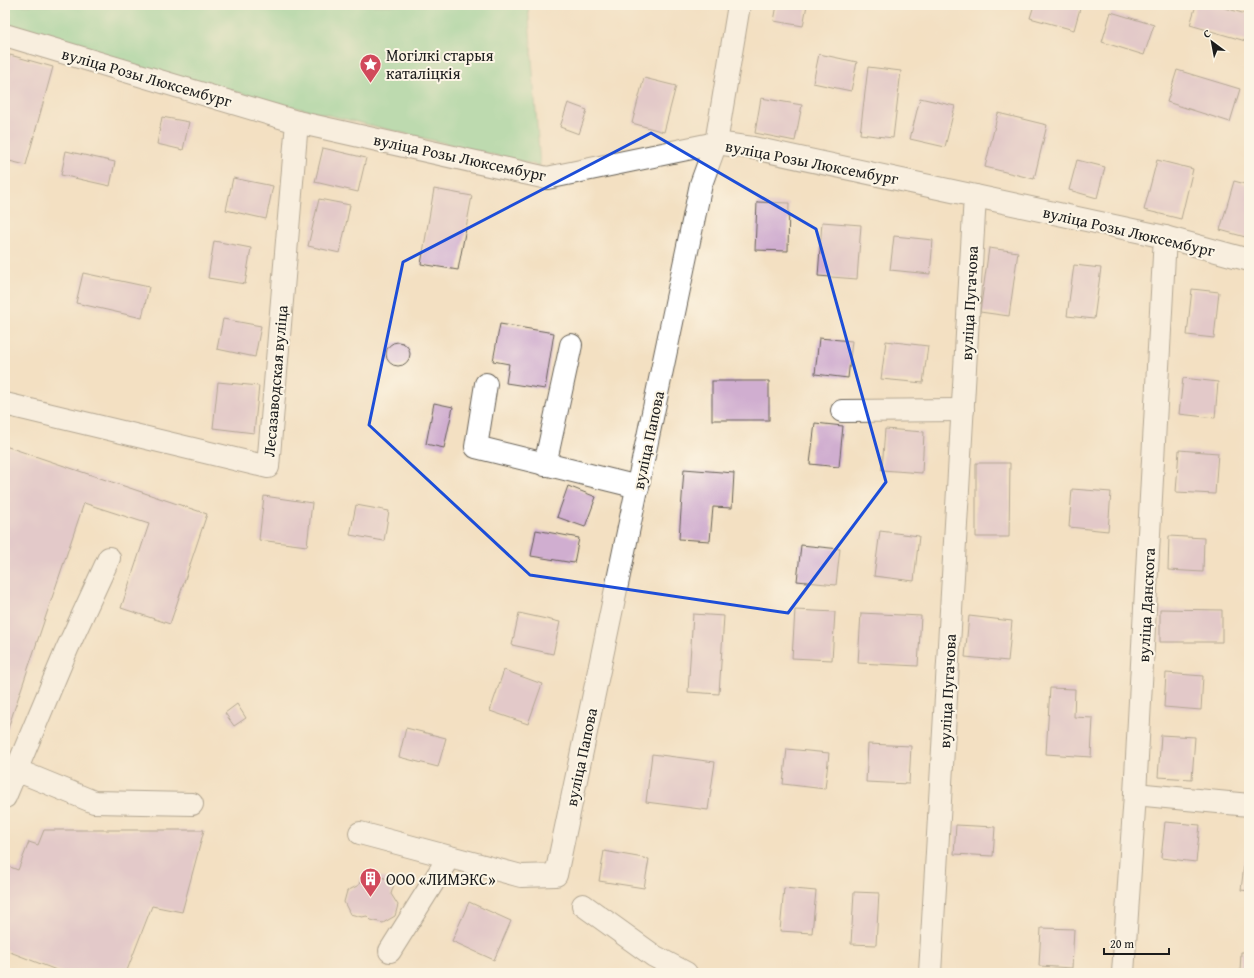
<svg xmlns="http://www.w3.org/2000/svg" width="1254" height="978" font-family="'Gentium Book Plus',serif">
<rect width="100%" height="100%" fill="#fcf5e5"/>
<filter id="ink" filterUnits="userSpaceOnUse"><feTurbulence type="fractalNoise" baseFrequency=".025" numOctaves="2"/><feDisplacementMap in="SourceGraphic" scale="8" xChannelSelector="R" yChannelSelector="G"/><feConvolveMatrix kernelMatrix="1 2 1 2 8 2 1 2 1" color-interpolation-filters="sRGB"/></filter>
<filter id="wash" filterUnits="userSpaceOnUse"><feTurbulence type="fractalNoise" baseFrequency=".012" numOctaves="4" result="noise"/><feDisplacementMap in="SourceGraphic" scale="16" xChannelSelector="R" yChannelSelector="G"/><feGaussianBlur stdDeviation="0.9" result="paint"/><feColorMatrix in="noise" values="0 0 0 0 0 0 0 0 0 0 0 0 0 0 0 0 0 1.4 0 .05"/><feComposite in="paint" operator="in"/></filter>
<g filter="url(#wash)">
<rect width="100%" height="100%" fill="#f3e0c2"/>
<path fill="#7dd397" stroke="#4c785a" d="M5,5h523l12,161 -242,-58 -182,-47 -111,-32z"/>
<g id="blocks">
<g fill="#d0aed0">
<path d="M777,5h30l-4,21 -29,-5z"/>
<path d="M1034,5h47l-7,25 -44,-12z"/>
<path d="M1196,5h19l34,10v27l-59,-17z"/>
<path d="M1111,12l43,13 -10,30 -42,-13z"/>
<path d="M819,54l38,8 -6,29 -38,-8z"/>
<path d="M10,55l43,12 -27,98 -21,-5v-88z"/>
<path d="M868,67l33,4 -8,67 -33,-4z"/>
<path d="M1177,70l63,19 -10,33 -63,-20z"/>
<path d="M644,78l32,8 -12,46 -32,-9z"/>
<path d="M761,98l41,7 -7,36 -40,-8z"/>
<path d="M920,98l35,8 -10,41 -35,-8z"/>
<path d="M568,103l19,7 -8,24 -19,-7z"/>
<path d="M998,113l49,12 -13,54 -49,-12z"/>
<path d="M162,117l27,5 -6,28 -26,-6z"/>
<path d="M323,148l43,10 -8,34 -43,-10z"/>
<path d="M66,151l49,11 -5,24 -49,-11z"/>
<path d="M1077,160l28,7 -8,31 -28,-8z"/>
<path d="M1157,160l36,9 -12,50 -37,-9z"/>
<path d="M233,178l40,8 -7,33 -40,-9z"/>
<path d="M1234,181l15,4v53l-29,-8z"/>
<path d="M434,189l38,7 -14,74 -37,-6z"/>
<path d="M319,199l31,6 -10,48 -32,-7z"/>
<path d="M757,202l32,1 -1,48 -33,-1z"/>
<path d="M822,222l39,3 -4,54 -39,-3z"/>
<path d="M894,236l39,4 -3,34 -40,-4z"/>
<path d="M214,241l37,7 -6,36 -37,-6z"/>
<path d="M989,248l29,4 -9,64 -29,-4z"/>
<path d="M1074,265l27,3 -7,51 -27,-3z"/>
<path d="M83,273l66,14 -7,31 -66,-15z"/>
<path d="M1192,289l27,3 -5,46 -27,-3z"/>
<path d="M223,319l38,7 -6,31 -38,-8z"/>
<path d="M500,324l54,9 -9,56 -39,-6 3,-19 -16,-3z"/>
<path d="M819,338l33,3 -4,37 -33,-4z"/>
<path d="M886,341l42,5 -5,37 -42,-4z"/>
<circle cx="398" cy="354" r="12"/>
<path d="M1183,378l35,4 -3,36 -36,-4z"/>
<rect x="712" y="381" width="57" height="39"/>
<path d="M218,382l41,4 -5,47 -41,-5z"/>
<path d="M434,403l19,4 -9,41 -18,-4z"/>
<path d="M815,423l28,3 -4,41 -29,-3z"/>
<path d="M885,429l39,3 -2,41 -40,-3z"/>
<path d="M5,446l202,68 -37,110 -49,-16 28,-84 -65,-21 -79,234z"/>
<path d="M1179,450l39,3 -3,41 -39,-2z"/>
<path d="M976,463h34l-1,74h-33z"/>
<path d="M684,469l50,4 -2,35 -19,-1 -3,34 -31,-2z"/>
<path d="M568,486l28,11 -11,30 -28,-10z"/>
<path d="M1072,489l39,3 -3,39 -39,-4z"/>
<path d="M264,496l48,7 -5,43 -48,-6z"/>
<path d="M356,505l33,6 -5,30 -34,-6z"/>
<path d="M536,530l43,8 -5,25 -43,-7z"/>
<path d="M880,531l39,5 -5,45 -40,-5z"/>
<path d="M1169,536l35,2 -1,34 -35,-2z"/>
<path d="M801,545l39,4 -4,36 -39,-4z"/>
<path d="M1160,609l62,1v32h-62z"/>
<path d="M795,610l40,2 -3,48 -40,-2z"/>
<path d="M519,613l41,9 -7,32 -41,-9z"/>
<path d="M861,613l60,3 -3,50 -60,-3z"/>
<path d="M693,614l31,2 -5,78 -31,-2z"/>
<path d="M969,616l43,5 -4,40 -43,-4z"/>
<path d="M504,670l38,14 -14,40 -38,-13z"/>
<path d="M1166,673l37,3 -2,34 -37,-3z"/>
<path d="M1050,688l25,1 -1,28 19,1 -2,39 -45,-3z"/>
<path d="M237,704l9,14 -12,8 -9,-13z"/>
<path d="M406,728l40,10 -8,29 -39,-10z"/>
<path d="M1161,735l34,2 -3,42 -34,-2z"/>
<path d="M868,744l43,2 -2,38 -43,-2z"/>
<path d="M787,749l42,4 -4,36 -42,-5z"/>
<path d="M652,754l63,8 -7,48 -62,-8z"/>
<path d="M1165,822l35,3 -4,37 -35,-4z"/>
<path d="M956,825l39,2 -2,29 -39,-2z"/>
<path d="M44,830h160l-22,82 -30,-6 -26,67h-62l-59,-23v-85l13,5 11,-28 9,3z"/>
<path d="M1248,832h1v59l-8,-1z"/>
<path d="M604,851l45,8 -5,29 -45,-7z"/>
<path d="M363,872l32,9 -4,13 7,11 -3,11 -12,7 -12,-3 -4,-4 -5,1 -12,-3 -6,-12 3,-11 12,-6z"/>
<path d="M784,888l32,3 -4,42 -32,-2z"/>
<path d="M854,892l25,1 -3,52 -25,-1z"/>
<path d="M469,902l42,19 -17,39 -42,-19z"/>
<path d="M1041,928l33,1 -2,39 -33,-2z"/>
<path d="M1241,952h8v21h-9z"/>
</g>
</g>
</g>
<g filter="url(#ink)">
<use href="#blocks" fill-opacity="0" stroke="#676156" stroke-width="1"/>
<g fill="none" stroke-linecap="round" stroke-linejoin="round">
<defs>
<g id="minor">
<path d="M5,35l292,87 250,56 169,-35 37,5 412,89 84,23"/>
<path d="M486,384l-10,63 162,40"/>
<path d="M5,404l263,63 29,-345"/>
<path d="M842,411l121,-1"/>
<path d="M545,465l26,-120"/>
<path d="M16,770l78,32 98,2"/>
<path d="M1135,794l114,11"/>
<path d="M5,797l62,-148 42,-91"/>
<path d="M360,833l161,43 35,-1 145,-691 15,-41 23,-138"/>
<path d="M583,905l71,51 32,17"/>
<path d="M390,951l59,-94"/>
<path d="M930,973l45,-777"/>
<path d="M1123,973l12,-179 30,-557"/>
</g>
</defs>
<use href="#minor" stroke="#676156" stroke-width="24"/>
<use href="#minor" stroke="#fff" stroke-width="22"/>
</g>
</g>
<path d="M0 0H1254V978H0ZM651,133l165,96 70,253 -98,131 -258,-38 -161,-150 34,-163z" fill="#f3e0c2" fill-opacity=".55" fill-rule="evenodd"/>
<path fill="none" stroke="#1d4ed8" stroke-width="3" stroke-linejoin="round" d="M651,133l165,96 70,253 -98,131 -258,-38 -161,-150 34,-163z"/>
<defs>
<symbol id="sight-pin" viewBox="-11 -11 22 30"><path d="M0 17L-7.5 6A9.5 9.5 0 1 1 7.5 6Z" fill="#d1495b" stroke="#fcf5e5"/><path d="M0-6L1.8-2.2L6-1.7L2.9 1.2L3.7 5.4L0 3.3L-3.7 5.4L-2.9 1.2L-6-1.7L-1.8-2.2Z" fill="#fff"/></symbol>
<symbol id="building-pin" viewBox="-11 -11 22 30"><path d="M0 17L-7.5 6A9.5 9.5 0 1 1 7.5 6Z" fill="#d1495b" stroke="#fcf5e5"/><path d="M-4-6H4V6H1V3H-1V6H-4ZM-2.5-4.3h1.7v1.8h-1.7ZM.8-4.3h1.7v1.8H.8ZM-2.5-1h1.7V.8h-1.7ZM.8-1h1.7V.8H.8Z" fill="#fff"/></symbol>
</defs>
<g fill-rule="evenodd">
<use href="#sight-pin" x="358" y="52" width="25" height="34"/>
<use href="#building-pin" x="358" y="866" width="25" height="34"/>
</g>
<g text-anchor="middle" stroke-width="4" stroke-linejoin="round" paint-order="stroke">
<g font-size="16" fill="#1c1c1c" stroke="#fcf5e5" text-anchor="start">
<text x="386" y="61">Могілкі старыя<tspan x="386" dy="18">каталіцкія</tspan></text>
<text x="386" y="885">ООО «ЛИМЭКС»</text>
</g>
<g font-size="16" fill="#1c1c1c" stroke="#fcf5e5">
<text transform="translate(147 77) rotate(16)" y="6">вуліца Розы Люксембург</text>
<text transform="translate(460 157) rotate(12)" y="6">вуліца Розы Люксембург</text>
<text transform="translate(812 162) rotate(11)" y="6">вуліца Розы Люксембург</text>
<text transform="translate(1129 231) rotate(13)" y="6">вуліца Розы Люксембург</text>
<text transform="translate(969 303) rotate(-87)" y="6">вуліца Пугачова</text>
<text transform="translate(275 381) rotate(-85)" y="6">Лесазаводская вуліца</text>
<text transform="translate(648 440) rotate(-78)" y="6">вуліца Папова</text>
<text transform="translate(1146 605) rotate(-87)" y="6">вуліца Данскога</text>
<text transform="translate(947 691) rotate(-87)" y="6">вуліца Пугачова</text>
<text transform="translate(581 757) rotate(-78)" y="6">вуліца Папова</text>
</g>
</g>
<rect width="1254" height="978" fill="none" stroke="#fcf5e5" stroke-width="20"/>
<g transform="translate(1212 42) rotate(328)" stroke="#fcf5e5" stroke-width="3" paint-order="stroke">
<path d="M0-3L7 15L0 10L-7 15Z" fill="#1c1c1c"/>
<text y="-6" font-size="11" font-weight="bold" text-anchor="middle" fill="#1c1c1c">С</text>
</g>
<path d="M1104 948v6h65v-6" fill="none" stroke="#1c1c1c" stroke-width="2"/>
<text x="1110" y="948" font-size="12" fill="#1c1c1c" stroke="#fcf5e5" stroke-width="3" paint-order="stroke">20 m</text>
</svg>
